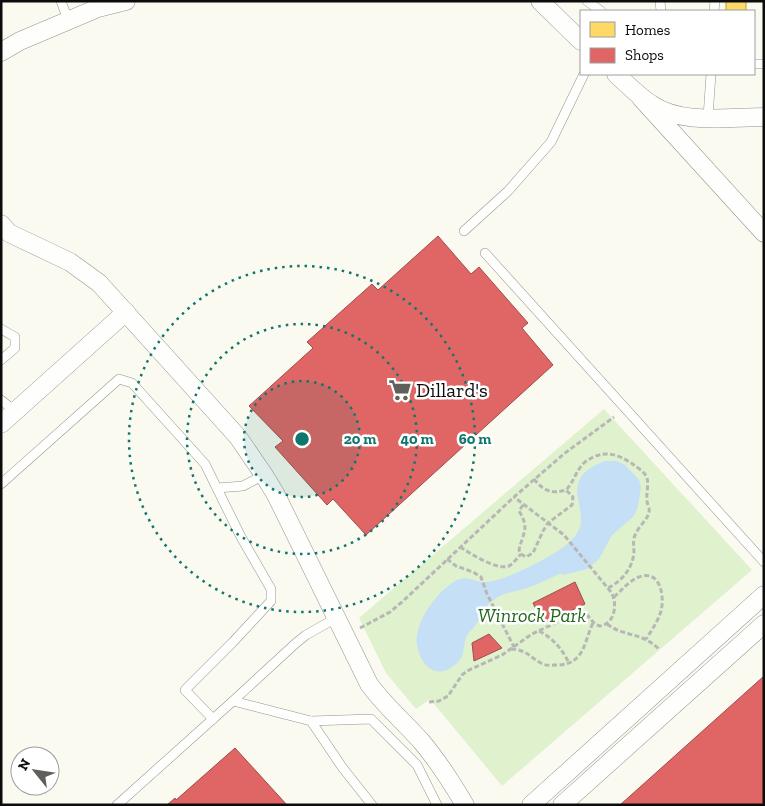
<svg xmlns="http://www.w3.org/2000/svg" width="765" height="806" font-family="'Zilla Slab',serif">
<rect width="100%" height="100%" fill="#fafaf0"/>
<path fill="#e0f1ce" d="M604,409l148,161 -250,216 -72,-87 -14,10 -30,-36 -27,-55z"/>
<path fill="#c4dff6" d="M605,461h12l8,4 14,15 2,7 -3,20 -4,9 -22,19 -13,24 -7,6 -5,4 -24,6 -2,-2c-11,5 -23,11 -34,15 -11,4 -22,4 -32,11 -11,6 -13,18 -20,27 -3,4 -7,6 -9,12 -3,8 -1,18 -8,24 -19,20 -37,6 -41,-17 -4,-22 23,-59 43,-66 9,-3 17,4 26,3 15,-1 39,-13 53,-20 14,-8 34,-18 40,-33 4,-9 1,-17 0,-26 -6,-24 5,-34 26,-42z"/>
<rect fill="#ffd966" stroke="#b69c4b" x="726" y="1" width="20" height="10"/>
<g fill="#e06666" stroke="#a04b4b">
<path d="M438,236l33,38 8,-7 49,56 -6,5 31,37 -187,170 -33,-36 -6,6 -52,-58 8,-6 -34,-35 64,-58 -6,-6 65,-58 6,6z"/>
<path d="M575,582l10,22 -42,20 -10,-21z"/>
<path d="M489,634l13,14 -28,13 -2,-18z"/>
<path d="M764,676v129h-144z"/>
<path d="M235,748l52,57h-120l8,-7 1,2z"/>
</g>
<g fill="none" stroke-linecap="round" stroke-linejoin="round">
<defs>
<g id="lane">
<path d="M61,1l7,19"/>
<path d="M587,1l14,10"/>
<path d="M660,1l1,10"/>
<path d="M714,11l1,-10"/>
<path d="M754,64h10"/>
<path d="M708,117l3,-43"/>
<path d="M464,231l44,-40 43,-49 33,-68"/>
<path d="M485,253l279,309"/>
<path d="M1,329l14,8v11l-14,12"/>
<path d="M1,400l14,11"/>
<path d="M1,484l118,-105 13,4 73,81 36,73 30,52v12l-38,41 -48,48 28,29"/>
<path d="M217,488l26,-2 21,-11"/>
<path d="M233,701l78,20 60,-2 46,46 20,40"/>
<path d="M311,721l31,46 30,38"/>
<path d="M117,805l116,-104 63,-58 10,-8 30,-17"/>
</g>
<g id="street">
<path d="M540,1l41,40"/>
<path d="M1,52l19,-11 78,-33 28,-7"/>
<path d="M616,74c11,10 22,22 35,30 30,21 77,13 113,13"/>
<path d="M641,98l123,135"/>
<path d="M1,224l8,9 61,29 29,21 139,154 26,38 12,20 93,189c15,21 35,38 52,57 17,20 31,42 44,64"/>
<path d="M1,424l125,-112"/>
<path d="M531,805l233,-210"/>
<path d="M562,805l202,-181"/>
</g>
</defs>
<use href="#lane" stroke="#93938f" stroke-width="10"/>
<use href="#street" stroke="#93938f" stroke-width="19"/>
<g stroke="#b7b7b5" stroke-width="3" stroke-dasharray="5 2.5" stroke-linecap="butt">
<path d="M534,479c9,12 18,15 32,11 8,-8 10,-20 19,-28 18,-13 32,-9 49,3 4,3 11,7 13,13 2,7 -1,15 0,23 0,3 3,7 2,11 -1,8 -12,15 -15,26 -1,5 0,10 0,15 -2,16 -12,28 -26,35"/>
<path d="M523,505l-4,6c11,18 4,21 0,39l2,4 5,3 7,-4 10,-22 5,-8 24,-18 1,-8 -7,-7"/>
<path d="M460,547c10,6 37,24 49,19 5,-3 8,-8 12,-12"/>
<path d="M447,559l9,7 17,6 8,5 6,17 27,53"/>
<path d="M614,597c8,-7 15,-16 25,-20 21,-8 26,19 22,34 -3,10 -9,19 -15,28"/>
<path d="M607,624c19,14 33,7 52,25"/>
<path d="M360,628l30,-16 12,-10 112,-105 51,-44 49,-36"/>
<path d="M539,631c14,7 23,18 30,32"/>
<path d="M511,649c17,1 19,9 32,15 4,2 10,1 15,1 27,-1 26,-24 35,-42"/>
<path d="M429,702l10,-1 9,-5 14,-21 5,-4 35,-16 30,-21 49,-23c8,2 10,13 19,15 15,-2 18,-23 11,-34l-47,-57 -50,-38"/>
</g>
<use href="#lane" stroke="#fefefd" stroke-width="9"/>
<use href="#street" stroke="#fefefd" stroke-width="18"/>
</g>
<circle cx="302" cy="439" r="58" fill="#0f766e" fill-opacity=".12"/>
<g fill="none" stroke="#0f766e" stroke-width="2.5" stroke-dasharray="2.5 5">
<circle cx="302" cy="439" r="58"/>
<circle cx="302" cy="439" r="115"/>
<circle cx="302" cy="439" r="173"/>
</g>
<defs>
<symbol id="supermarket-bare" viewBox="-9 -9 18 18"><path d="M-6-5.5h2.5l.6 2H6L4.5 2H-2.5L-4.4-4H-6ZM-1.5 3.2a1.3 1.3 0 1 0 .1 0ZM3 3.2a1.3 1.3 0 1 0 .1 0Z" fill="#5f5f5c" stroke="#fff" stroke-width="2.5" paint-order="stroke"/></symbol>
</defs>
<g fill-rule="evenodd">
<use href="#supermarket-bare" x="384" y="374" width="32" height="32"/>
</g>
<g text-anchor="middle" stroke-width="5" stroke-linejoin="round" paint-order="stroke">
<g font-size="20" fill="#0c0c0c" stroke="#fff" text-anchor="start">
<text x="416" y="397">Dillard's</text>
</g>
<g font-size="20" font-style="italic" fill="#21661a" stroke="#fff">
<text x="532" y="622">Winrock Park</text>
</g>
</g>
<circle cx="302" cy="439" r="8" fill="#0f766e" stroke="#fff" stroke-width="2.5"/>
<g font-size="15" text-anchor="middle" font-weight="bold" fill="#0f766e" stroke="#fff" stroke-width="5" stroke-linejoin="round" paint-order="stroke">
<text x="360" y="444">20 m</text>
<text x="417" y="444">40 m</text>
<text x="475" y="444">60 m</text>
</g>
<rect width="765" height="806" fill="none" stroke="#0c0c0c" stroke-width="5"/>
<rect x="580" y="10" width="175" height="65" fill="#ffffff" stroke="#9e9e9e"/>
<rect x="590" y="22" width="25" height="15" fill="#ffd966" stroke="#9e9e9e"/>
<text x="625" y="35" font-size="15" fill="#0c0c0c">Homes</text>
<rect x="590" y="48" width="25" height="15" fill="#e06666" stroke="#9e9e9e"/>
<text x="625" y="60" font-size="15" fill="#0c0c0c">Shops</text>
<g transform="translate(35 771) rotate(300)"><circle r="24" fill="#ffffff" stroke="#9e9e9e"/>
<path d="M0-4L9 19L0 12L-9 19Z" fill="#5f5f5c"/>
<text y="-8" font-size="14" font-weight="bold" text-anchor="middle" fill="#0c0c0c">N</text>
</g>
</svg>
